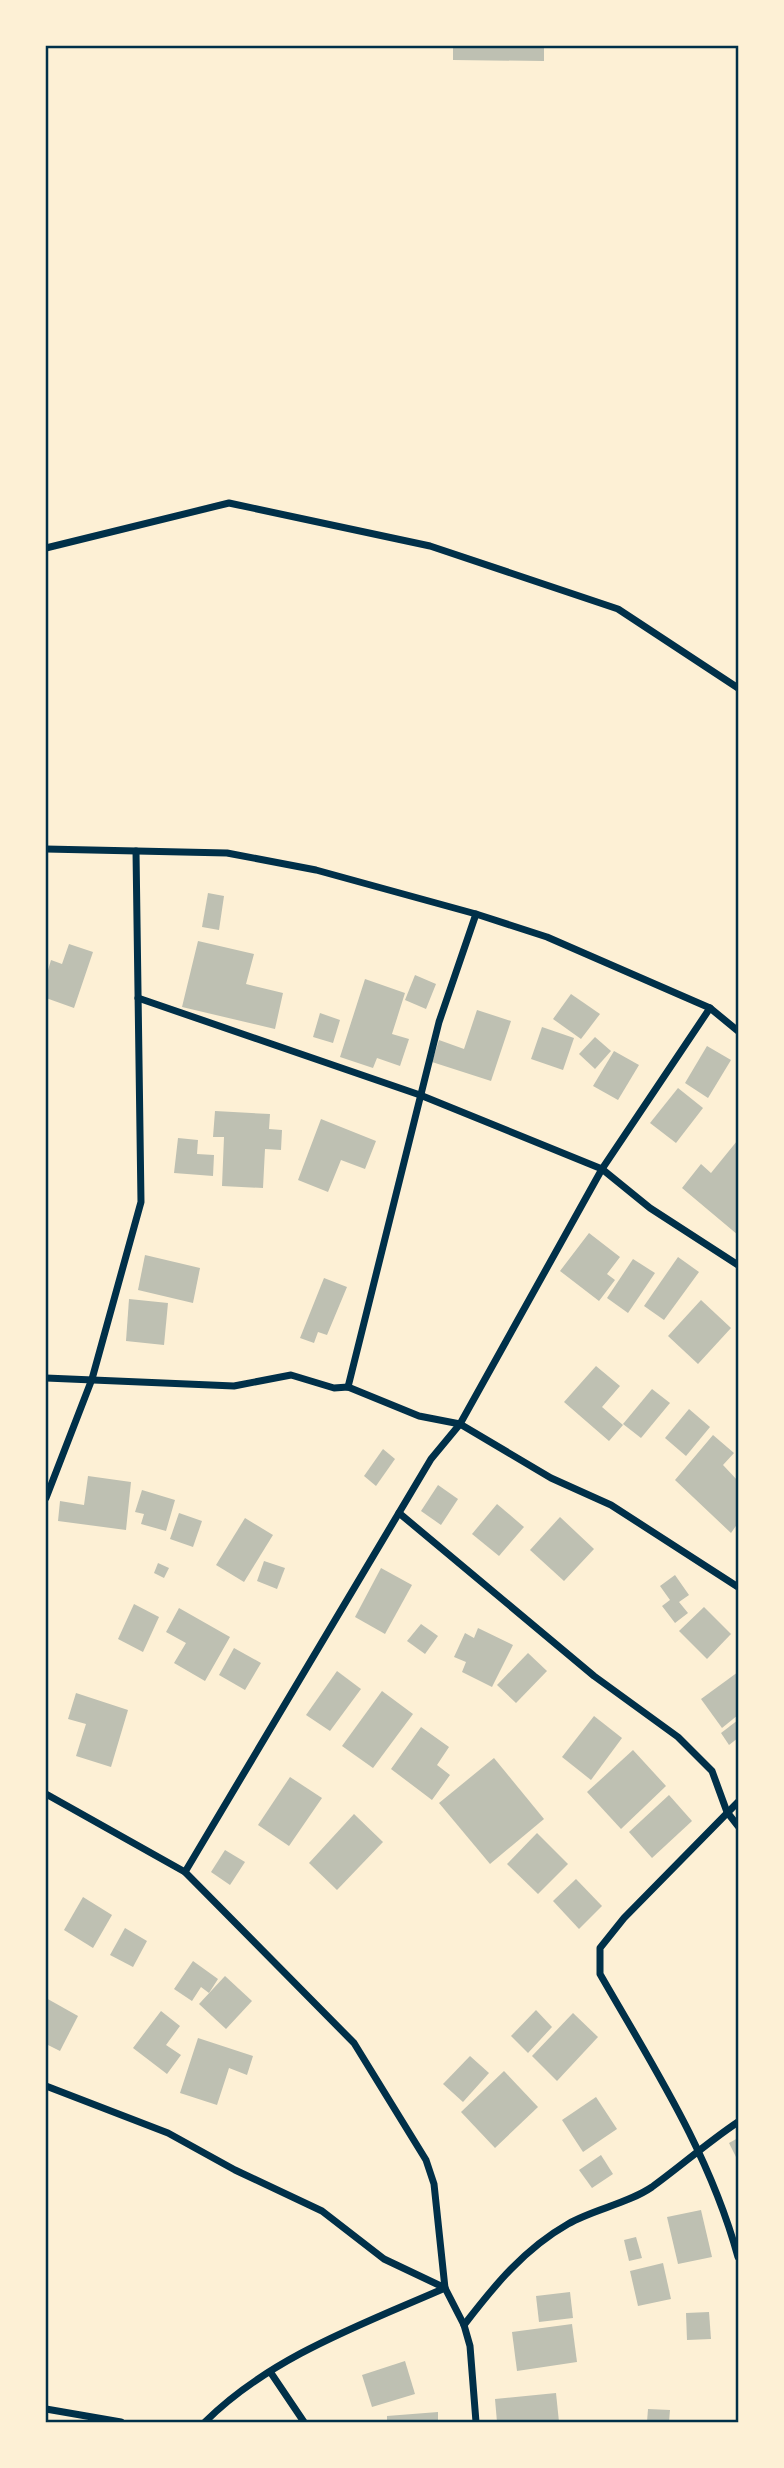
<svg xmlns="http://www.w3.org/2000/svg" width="784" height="2468" font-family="'Roboto Serif',serif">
<rect width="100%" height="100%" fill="#fdf0d5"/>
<g fill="#bec0b2">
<path d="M453,46h91v15l-91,-1z"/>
<path d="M208,893l16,3 -5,34 -17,-3z"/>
<path d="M198,941l56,13 -8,30 37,9 -8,36 -93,-22z"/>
<path d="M69,944l24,8 -19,56 -28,-10v-21l5,-17 11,4z"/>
<path d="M415,975l21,9 -10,25 -21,-9z"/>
<path d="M365,979l40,14 -13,41 17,5 -9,27 -23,-8 -4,10 -33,-11z"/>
<path d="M571,994l29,20 -19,25 -28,-20z"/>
<path d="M477,1010l34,11 -20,60 -59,-19 7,-22 25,9z"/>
<path d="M320,1013l20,7 -7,23 -20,-6z"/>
<path d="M542,1027l32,11 -11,32 -32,-11z"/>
<path d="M595,1037l16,14 -16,18 -16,-15z"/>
<path d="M707,1046l24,14 -23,38 -23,-15z"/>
<path d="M614,1051l25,14 -21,35 -25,-14z"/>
<path d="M678,1088l25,20 -27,35 -26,-20z"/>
<path d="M215,1111l55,3 -1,15 13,1 -1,20 -16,-1 -2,39 -41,-2 2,-49h-11z"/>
<path d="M321,1119l55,22 -11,28 -24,-9 -13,32 -30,-12z"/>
<path d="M178,1138l20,2 -1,14 17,1 -1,21 -39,-3z"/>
<path d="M737,1141l1,1v93l-56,-47 19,-24 10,9z"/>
<path d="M589,1233l31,24 -13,17 8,6 -16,21 -39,-30z"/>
<path d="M145,1255l55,13 -7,35 -55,-13z"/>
<path d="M678,1257l21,15 -35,48 -20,-14z"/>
<path d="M633,1259l22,14 -27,40 -21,-15z"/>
<path d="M324,1278l23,9 -20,48 -9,-3 -4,11 -14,-5z"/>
<path d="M129,1299l39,4 -4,42 -38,-4z"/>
<path d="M701,1300l30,28 -33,36 -30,-28z"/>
<path d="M596,1366l24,20 -18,21 21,18 -14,16 -45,-39z"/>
<path d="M652,1389l18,14 -29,35 -18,-14z"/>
<path d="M689,1409l21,18 -24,29 -21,-18z"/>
<path d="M713,1435l21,18 -11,12 15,16v42l-7,10 -56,-53z"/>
<path d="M383,1449l12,10 -19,27 -12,-10z"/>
<path d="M88,1476l43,6 -5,48 -68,-9 2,-20 24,4z"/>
<path d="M438,1485l20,14 -17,26 -20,-14z"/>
<path d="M142,1490l33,10 -9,31 -25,-7 3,-10 -9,-2z"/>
<path d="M497,1504l27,23 -25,29 -27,-22z"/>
<path d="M179,1513l23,8 -9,26 -23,-8z"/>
<path d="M560,1517l34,32 -30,32 -34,-31z"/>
<path d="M245,1518l28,17 -29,47 -28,-17z"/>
<path d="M264,1561l21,7 -8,21 -20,-8z"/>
<path d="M158,1563l11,5 -5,10 -10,-5z"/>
<path d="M381,1568l31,17 -27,49 -30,-17z"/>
<path d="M675,1575l14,20 -10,7 9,11 -13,10 -13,-17 8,-6 -10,-14z"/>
<path d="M134,1604l25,13 -16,35 -25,-13z"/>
<path d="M704,1607l27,27 -24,25 -28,-28z"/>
<path d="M179,1608l51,29 -25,44 -31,-18 12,-20 -20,-11z"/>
<path d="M421,1624l17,12 -13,18 -18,-13z"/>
<path d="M478,1628l35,17 -21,42 -30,-15 4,-10 -12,-5 11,-24 9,5z"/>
<path d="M234,1648l27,15 -16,27 -26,-15z"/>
<path d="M528,1653l19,18 -31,32 -19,-18z"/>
<path d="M337,1671l24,18 -31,42 -24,-16z"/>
<path d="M738,1672v43l-16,13 -21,-29z"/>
<path d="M382,1691l31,23 -40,54 -31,-22z"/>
<path d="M76,1693l52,17 -17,57 -35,-11 10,-32 -18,-5z"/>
<path d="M594,1716l28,22 -31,42 -29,-23z"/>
<path d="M738,1720v18l-9,7 -8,-12z"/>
<path d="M421,1727l28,20 -12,18 13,10 -18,25 -41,-31z"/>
<path d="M633,1750l33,36 -45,43 -34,-37z"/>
<path d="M494,1758l50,61 -54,45 -51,-61z"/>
<path d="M290,1777l32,21 -33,48 -31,-21z"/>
<path d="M669,1795l23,26 -40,37 -23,-26z"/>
<path d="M354,1814l29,28 -46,48 -28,-27z"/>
<path d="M537,1833l31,31 -30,30 -31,-30z"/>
<path d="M225,1850l20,12 -15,23 -19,-13z"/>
<path d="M576,1879l26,27 -23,23 -26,-28z"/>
<path d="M83,1897l29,18 -19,33 -29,-18z"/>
<path d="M125,1928l22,13 -14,26 -23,-12z"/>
<path d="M193,1961l25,18 -9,14 -8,-6 -9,14 -18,-12z"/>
<path d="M225,1976l27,25 -26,28 -27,-25z"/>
<path d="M46,1998l32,18 -18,35 -14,-7z"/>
<path d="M536,2010l16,17 -24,26 -17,-17z"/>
<path d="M161,2011l19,15 -14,19 15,10 -14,19 -34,-26z"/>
<path d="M573,2013l25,24 -41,44 -25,-25z"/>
<path d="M198,2038l55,18 -6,19 -18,-7 -12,37 -37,-12z"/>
<path d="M470,2056l19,17 -26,29 -20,-18z"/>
<path d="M504,2071l34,36 -43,41 -34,-36z"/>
<path d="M596,2097l21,32 -34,23 -21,-32z"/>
<path d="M738,2138v23l-9,-18z"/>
<path d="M601,2155l12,19 -21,14 -13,-18z"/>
<path d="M701,2210l11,47 -34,7 -11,-47z"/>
<path d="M636,2237l6,21 -13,3 -5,-21z"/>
<path d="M663,2263l8,36 -33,7 -8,-35z"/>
<path d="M570,2292l3,26 -34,4 -3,-26z"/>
<path d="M709,2312l2,27 -24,1 -1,-27z"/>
<path d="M572,2324l5,38 -60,9 -5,-39z"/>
<path d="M405,2361l10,33 -43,13 -10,-32z"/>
<path d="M556,2393l3,29h-62l-2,-23z"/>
<path d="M648,2409l22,1 -1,12h-22z"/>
<path d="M438,2412v10h-51v-6z"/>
</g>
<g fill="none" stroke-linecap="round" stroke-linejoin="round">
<g stroke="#003049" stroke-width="7">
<path d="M46,548l183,-45 201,43 188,63 120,79"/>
<path d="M46,849l181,4 89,17 160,44 71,23 163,71 28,23"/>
<path d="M138,998l282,97 182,74 48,39 88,57"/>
<path d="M46,1378l188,8 57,-11 43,13 14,-1 71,29 41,8 91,54 60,27 127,82"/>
<path d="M348,1387l91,-365 37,-108"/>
<path d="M46,1498l46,-119 49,-177 -5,-351"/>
<path d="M399,1513l195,163 84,61 34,34 15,41 11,14"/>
<path d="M46,1794l139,78 169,171 72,117 8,24 11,104 19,37 6,21 6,76"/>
<path d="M738,1802l-114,116 -24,30v26c54,94 109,178 138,283"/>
<path d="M185,1872l246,-413 29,-35 142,-255 108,-161"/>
<path d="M46,2086l122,47 67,37 87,41 62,48 61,29c-82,36 -175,69 -240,134"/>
<path d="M464,2325c30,-39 60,-76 104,-101 26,-15 59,-20 84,-37 29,-21 56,-45 86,-65"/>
<path d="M271,2373l33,49"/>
<path d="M46,2409l75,13"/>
</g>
</g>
<rect width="784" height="2468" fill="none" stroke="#fdf0d5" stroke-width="94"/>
<rect x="47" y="47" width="690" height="2374" fill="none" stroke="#003049" stroke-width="2.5"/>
</svg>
